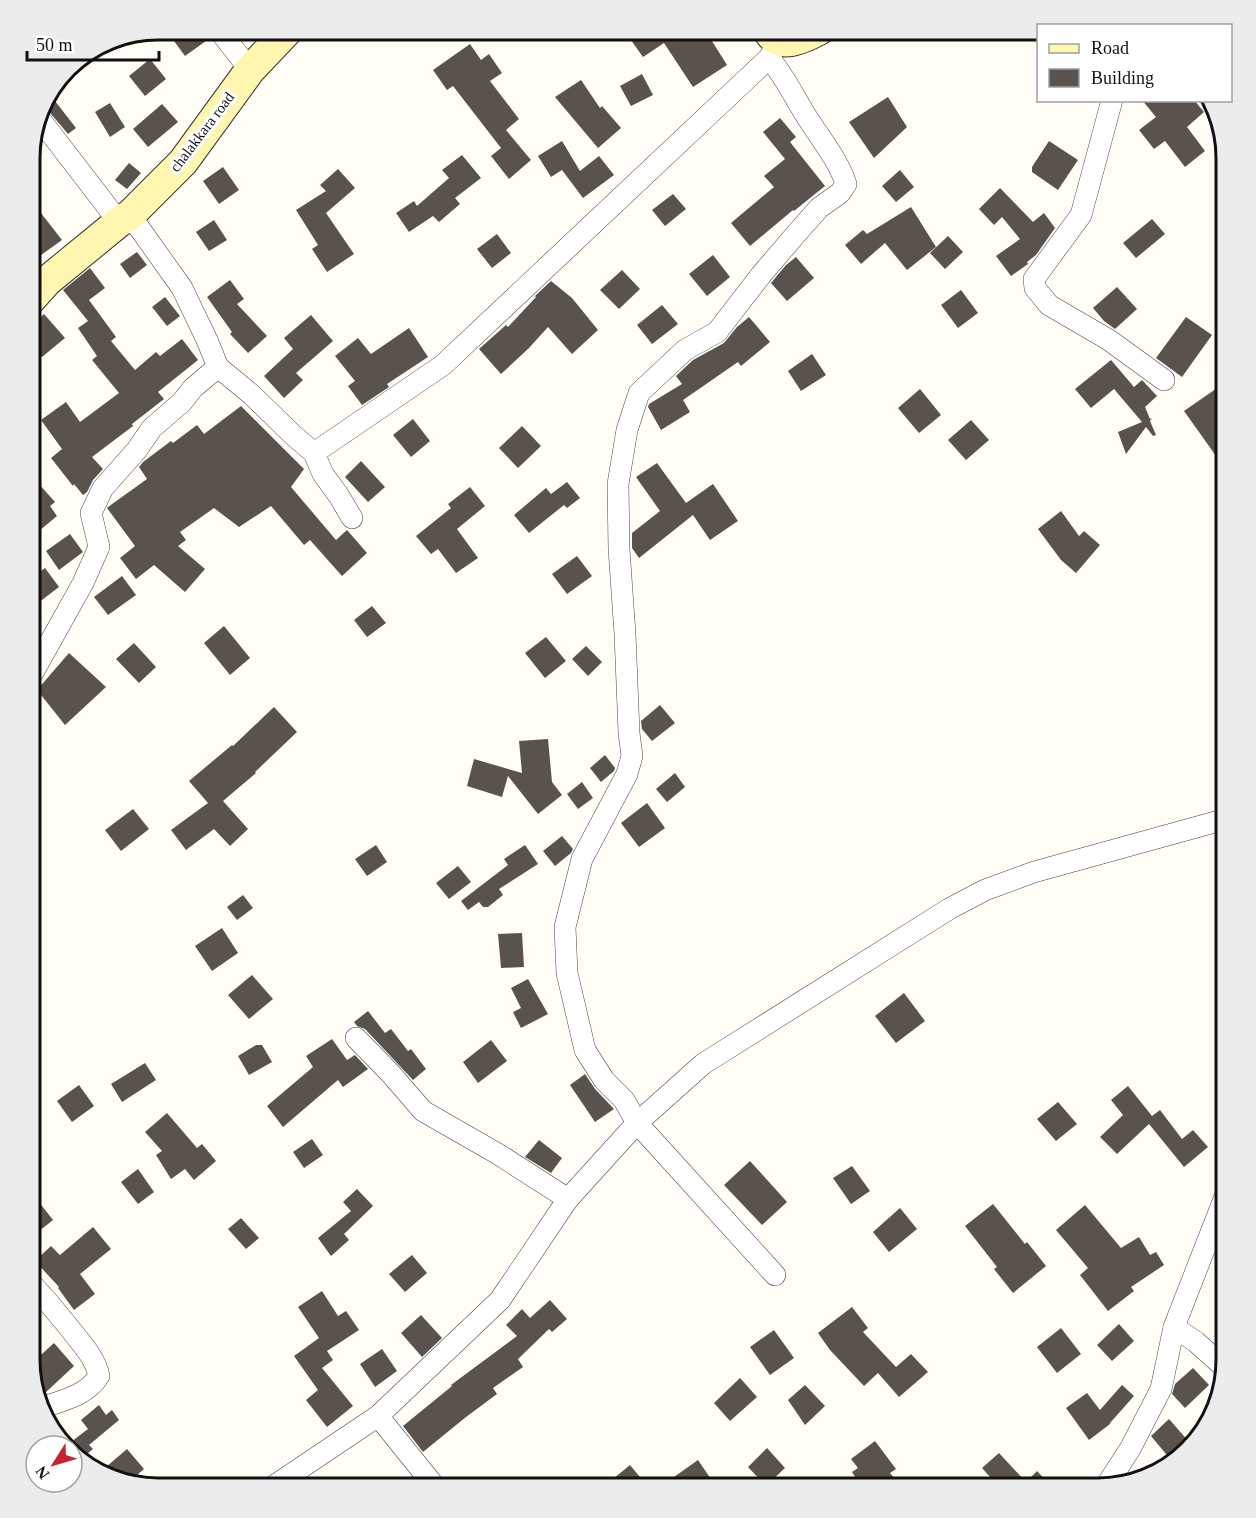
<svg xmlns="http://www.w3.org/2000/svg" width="1256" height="1518" font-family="'Times New Roman',serif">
<rect width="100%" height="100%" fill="#fffdf5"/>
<g fill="#5a524d">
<path d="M180,30h17l9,11 -21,15 -14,-19z"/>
<path d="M637,30h68l22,35 -34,22 -29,-44 -21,14 -15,-21z"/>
<path d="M470,44l11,16 8,-6 13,19 -12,8 29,38 -13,11 25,30 -22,19 -18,-23 10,-8 -48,-62 -6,4 -14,-20z"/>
<path d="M150,59l16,20 -21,17 -16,-20z"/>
<path d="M642,74l11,21 -22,11 -11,-20z"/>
<path d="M581,80l19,28 2,-2 19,22 -23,20 -43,-51z"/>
<path d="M888,97l19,30 -33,31 -25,-36z"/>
<path d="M1142,100h52l10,12 -17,15 18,24 -20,16 -20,-26 -11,8 -15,-19 17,-13z"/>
<path d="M55,101l21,27 -8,6 -22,-26z"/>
<path d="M110,103l15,24 -15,10 -15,-25z"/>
<path d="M162,104l16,18 -30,25 -15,-18z"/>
<path d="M780,118l16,19 -6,5 35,44 -31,25 -1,-1 -43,36 -19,-23 43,-36 -10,-11 21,-17 -22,-27z"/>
<path d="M562,141l18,30 19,-15 15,19 -31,23 -21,-28 -11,7 -13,-21z"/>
<path d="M1049,141l29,19 -20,30 -26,-18v-5z"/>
<path d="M462,155l19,23 -26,20 5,6 -21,18 -6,-6 -24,16 -13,-19 18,-12 3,5 32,-28 -7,-8z"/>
<path d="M129,163l12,10 -14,16 -12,-9z"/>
<path d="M223,167l16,23 -20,14 -16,-23z"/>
<path d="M338,169l17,19 -29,25 28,41 -27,18 -15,-23 6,-4 -22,-35 30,-19 -6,-6z"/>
<path d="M900,170l14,17 -18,15 -14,-16z"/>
<path d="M1000,188l33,34 11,-9 11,15 -19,27 -9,7 1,2 -17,12 -15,-20 24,-17 -18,-22 -8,8 -15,-16z"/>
<path d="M673,194l13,15 -21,17 -13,-16z"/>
<path d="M30,199l32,41 -32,23z"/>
<path d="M911,207l25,40 -29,23 -22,-27 -24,21 -16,-19 18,-15 4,4z"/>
<path d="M1152,219l13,15 -29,24 -13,-15z"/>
<path d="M214,220l13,20 -18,11 -13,-19z"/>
<path d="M497,234l14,19 -19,15 -15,-19z"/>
<path d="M948,236l15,16 -18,17 -15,-16z"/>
<path d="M137,252l10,13 -17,13 -10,-14z"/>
<path d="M713,255l17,22 -23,19 -18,-22z"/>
<path d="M796,257l18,21 -27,23 -16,-18 15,-18z"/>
<path d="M90,268l15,20 -16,12 27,37 -5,4 24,29 21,-18 4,4 22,-17 16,21 -40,32 6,7 -32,25 1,2 -41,31 11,12 -10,11 -6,12 -4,3 -9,-11 -1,2 -22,-28 11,-9 -21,-29 25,-18 14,20 39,-29 -27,-33 5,-4 -19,-28 10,-7 -25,-31z"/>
<path d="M622,270l18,19 -21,20 -19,-19z"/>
<path d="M230,280l14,19 -7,5 30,32 -19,17 -18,-19 2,-2 -25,-35z"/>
<path d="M551,281l21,17 26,32 -26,24 -24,-27 -19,21 -28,26 -22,-25 27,-24 2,2 28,-30 -1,-1z"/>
<path d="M1117,287l20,22 -22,20 -11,-8 -11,-13z"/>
<path d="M961,290l17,23 -20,15 -17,-23z"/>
<path d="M165,297l15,19 -13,10 -15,-19z"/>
<path d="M662,305l16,19 -26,20 -15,-19z"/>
<path d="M44,314l21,24 -23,19 -12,-14v-17z"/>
<path d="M311,315l22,26 -37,32 7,7 -19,18 -20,-22 29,-27 -9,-11z"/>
<path d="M749,317l21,25 -29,24 -3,-4 -55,38 7,12 -29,18 -13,-23 1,-3 33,-20 -6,-8 17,-16 31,-17 13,-16z"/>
<path d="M1186,317l26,18 -30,42 -26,-19z"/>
<path d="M409,328l19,29 -41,27 2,3 -27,18 -14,-19 7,-5 -20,-25 23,-18 13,16z"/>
<path d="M812,354l14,21 -25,16 -13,-20z"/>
<path d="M1111,360l23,27 8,-7 15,16 -12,11 5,12 2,-1 -2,3 6,14 -3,1 -7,-9 -20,27 -8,-22 24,-10 -28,-33 -23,19 -16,-19z"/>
<path d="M1220,386l6,8v76l-42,-59z"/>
<path d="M920,389l21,26 -22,18 -21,-25z"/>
<path d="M241,406l63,63 -13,18 45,53 11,-10 20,23 -25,23 -32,-36 -6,5 -33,-39 -32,21 -25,-19 -34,24 6,8 -8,6 27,23 -20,23 -31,-27 -18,14 -16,-21 15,-12 -28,-38 1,-1 39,-28 -8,-12 4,-5 28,-21 2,2 24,-18 7,9z"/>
<path d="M413,419l17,22 -19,16 -18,-22z"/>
<path d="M971,420l18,20 -23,20 -18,-20z"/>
<path d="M522,426l19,20 -23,22 -19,-20z"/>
<path d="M361,461l24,26 -17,15 -23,-25z"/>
<path d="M657,463l29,40 27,-19 25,37 -28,19 -17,-25 -54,43 -7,-10v-15l28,-22 -24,-34z"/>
<path d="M30,474l25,28 -5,4 7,10 -18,15 -9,-11z"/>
<path d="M567,482l13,16 -13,10 -3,-3 -35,28 -15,-18 32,-27 5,6z"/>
<path d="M470,487l15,19 -28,23 21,29 -22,15 -18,-24 -7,5 -15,-18 35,-28 -3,-4z"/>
<path d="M1061,511l18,25 5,-5 16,14 -24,28 -15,-13 -23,-31z"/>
<path d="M70,534l13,18 -24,18 -13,-19z"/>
<path d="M577,556l15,20 -25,18 -15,-20z"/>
<path d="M45,568l14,19 -21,16 -8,-10v-14z"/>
<path d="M122,576l14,19 -28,20 -14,-18z"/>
<path d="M372,606l14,17 -19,14 -13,-17z"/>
<path d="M224,626l26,32 -20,17 -26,-32z"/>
<path d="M546,637l20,24 -21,17 -20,-25z"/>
<path d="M134,643l22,24 -17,16 -23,-24z"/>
<path d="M586,646l16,16 -14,14 -16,-17z"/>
<path d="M69,653l37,34 -41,38 -28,-35z"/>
<path d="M660,705l15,18 -23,18 -10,-12 -1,-8z"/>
<path d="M274,707l23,25 -42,40 1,1 -33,28 25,28 -18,17 -16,-17 -28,21 -15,-20 37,-27 -19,-22 43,-36 1,1z"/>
<path d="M548,739l4,43 10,13 -24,19 -30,-38 -6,21 -35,-11 7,-27 48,14 -3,-32z"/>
<path d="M605,755l10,13 -1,3 -13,11 -11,-14z"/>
<path d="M675,773l10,14 -18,15 -11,-13z"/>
<path d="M582,782l11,16 -15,11 -11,-15z"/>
<path d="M647,803l18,25 -26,19 -18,-24z"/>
<path d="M133,809l16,20 -28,22 -16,-21z"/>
<path d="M562,836l11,13 -2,4 -16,13 -12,-15z"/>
<path d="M376,845l11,17 -20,14 -12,-17z"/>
<path d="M525,845l13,19 -39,25 4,6 -15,12h-5l-4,-5 -11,8 -7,-9 47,-36 -4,-6z"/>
<path d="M458,866l13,16 -22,17 -13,-16z"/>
<path d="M243,895l10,13 -16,12 -10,-13z"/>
<path d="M222,928l16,25 -26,18 -17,-25z"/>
<path d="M522,933l2,34 -23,1 -3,-34z"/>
<path d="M252,975l21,24 -24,20 -21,-24z"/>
<path d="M528,979l20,35 -27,14 -8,-16 8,-4 -10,-20z"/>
<path d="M904,993l21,28 -29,22 -21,-27z"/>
<path d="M368,1011l17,22 6,-4 17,22 3,-2 15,20 -13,11 -48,-51 -8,-3 -3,-4z"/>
<path d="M332,1039l15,21 8,-5 13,14 -25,18 -5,-7 -55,47 -16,-21 46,-39 -7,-11z"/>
<path d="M491,1040l16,21 -29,22 -15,-21z"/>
<path d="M256,1045h6l10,17 -23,13 -11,-19z"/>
<path d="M145,1063l11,17 -34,22 -11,-18z"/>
<path d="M585,1074l10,15 19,20 -19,13 -25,-37z"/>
<path d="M79,1085l15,21 -22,16 -15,-21z"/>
<path d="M1128,1086l24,30 8,-6 22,29 11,-9 15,17 -24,20 -35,-43 -32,30 -17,-17 23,-22 -12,-15z"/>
<path d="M1058,1102l19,22 -21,17 -19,-22z"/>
<path d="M167,1113l30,35 5,-4 14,17 -22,19 -9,-11 -14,10 -15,-24 6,-4 -17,-19z"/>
<path d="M312,1139l11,16 -19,13 -11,-16z"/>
<path d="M539,1140l23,18 -11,15 -26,-16z"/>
<path d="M750,1161l37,41 -25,23 -38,-40z"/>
<path d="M852,1166l18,25 -19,13 -18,-26z"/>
<path d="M138,1169l16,23 -16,12 -17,-22z"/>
<path d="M357,1189l16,17 -29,28 5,6 -18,16 -13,-18 33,-27 -8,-9z"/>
<path d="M39,1202l14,18 -15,12 -8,-11v-12z"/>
<path d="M993,1204l32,40 2,-2 19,24 -33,27 -19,-24 3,-2 -32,-41z"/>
<path d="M1085,1205l36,43 18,-11 11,18 6,-3 8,13 -33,22 3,4 -26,20 -28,-36 8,-7 -32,-38z"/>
<path d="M900,1208l17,21 -28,23 -16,-20z"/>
<path d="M241,1218l18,20 -13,11 -18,-20z"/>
<path d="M93,1227l18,22 -31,25 15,20 -21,16 -16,-22 1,-1 -24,-26 16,-15 9,9z"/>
<path d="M412,1255l15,18 -22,19 -16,-18z"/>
<path d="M322,1291l16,25 8,-5 13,19 -32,21 6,9 -11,8 31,38 -26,21 -21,-27 12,-10 -24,-34 25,-18 -21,-31z"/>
<path d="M550,1300l17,19 -15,13 -3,-3 -31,30 5,8 -30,21 4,6 -31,23 -43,35 -20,-26 49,-40 -1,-1 66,-49 -11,-11 16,-16 8,9z"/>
<path d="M852,1307l16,21 -5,4 33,35 15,-13 17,18 -29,25 -21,-24 -14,13 -34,-36 -12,-17z"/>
<path d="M421,1315l21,23 -20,19 -21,-24z"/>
<path d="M1119,1324l15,17 -22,20 -15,-16z"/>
<path d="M1061,1328l20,26 -24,19 -20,-26z"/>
<path d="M774,1330l20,28 -24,17 -20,-28z"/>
<path d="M54,1343l20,23 -29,27 -8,-9 -6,-20z"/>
<path d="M382,1349l15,22 -22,16 -15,-23z"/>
<path d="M1193,1368l16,17 -24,23 -13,-14 3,-10z"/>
<path d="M740,1378l17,19 -27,24 -16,-18z"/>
<path d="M805,1385l20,21 -20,19 -17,-25z"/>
<path d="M1122,1385l12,11 -24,27v1l-21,16 -23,-32 21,-15 13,17z"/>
<path d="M99,1405l7,10 6,-5 7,10 -30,25 4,4 -11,9 -10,-9v-3l-5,-1 21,-16 -7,-9z"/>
<path d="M1169,1419l21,24 -19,17 -20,-24z"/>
<path d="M875,1441l21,28 -6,4 12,15h-55l10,-8 -5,-8 6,-4 -7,-9z"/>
<path d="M767,1448l18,20 -19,18 -18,-19z"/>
<path d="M127,1449l17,20 -14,12 -29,-6 -2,-2z"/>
<path d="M999,1453l27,29 11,-11 16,17h-53l-18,-20z"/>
<path d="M698,1460l19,28h-35l-8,-11z"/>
<path d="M630,1465l19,23h-47z"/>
</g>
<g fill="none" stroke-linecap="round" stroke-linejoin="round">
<defs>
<g id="minor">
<path d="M219,30l31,40"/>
<path d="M769,58c15,17 24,37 36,56 14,23 33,45 41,70l-6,9 -21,15 -23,26 -35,41 -44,57 -32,18 -46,43 -12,37 -9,54 1,65 6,85 4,99 3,23 -5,18 -45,85 -17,68 2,46 18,77 19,30 20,20 13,23 138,152"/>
<path d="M1112,100l-31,115 -47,64 1,9 14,17 60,35 55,40"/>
<path d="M39,118l80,104"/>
<path d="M218,367l34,28 41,40 21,18 9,21 16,22 13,22"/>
<path d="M314,453l129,-88 326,-307 4,-7 1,-5"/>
<path d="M30,678l53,-95 16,-36 -8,-34 12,-25 33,-37 16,-23 30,-26 11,-14 25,-21 -11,-27 -25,-52 -52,-73"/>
<path d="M356,1038l35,36 32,37 75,43 70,45"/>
<path d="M30,1282c13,14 25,28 37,43 12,16 28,31 32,51 -12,19 -35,24 -55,31"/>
<path d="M1174,1327l22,15 28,25"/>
<path d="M378,1416l58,72"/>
<path d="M1106,1486l24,-37 31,-60 13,-62 52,-133"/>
<path d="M271,1488l107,-72 122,-116 68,-101 69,-76 66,-59 246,-155 36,-19 49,-18 192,-53"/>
</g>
<g id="secondary">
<path d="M768,30c10,21 36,8 51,0"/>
<path d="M30,300l17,-19 72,-59 11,-7 53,-53 67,-92 38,-40"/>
</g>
</defs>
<use href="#minor" stroke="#444" stroke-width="22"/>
<use href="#secondary" stroke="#333" stroke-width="32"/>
<use href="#minor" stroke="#fff" stroke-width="21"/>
<use href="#secondary" stroke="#fff6b0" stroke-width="30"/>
</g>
<g text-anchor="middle" stroke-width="6" stroke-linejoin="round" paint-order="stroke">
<g font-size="15" fill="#111" stroke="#fff">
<text transform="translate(202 132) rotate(-53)" y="5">chalakkara road</text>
</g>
</g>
<path d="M0 0H1256V1518H0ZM158 40H1098A118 118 0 0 1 1216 158V1360A118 118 0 0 1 1098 1478H158A118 118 0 0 1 40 1360V158A118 118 0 0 1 158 40Z" fill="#ececec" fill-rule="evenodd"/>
<path fill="none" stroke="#111" stroke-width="3" d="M158 40H1098A118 118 0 0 1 1216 158V1360A118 118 0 0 1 1098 1478H158A118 118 0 0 1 40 1360V158A118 118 0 0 1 158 40Z"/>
<rect x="1037" y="24" width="195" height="78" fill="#ffffff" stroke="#a0a0a0" stroke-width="1.5"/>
<rect x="1049" y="44" width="30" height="9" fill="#fff6b0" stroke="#a0a0a0" stroke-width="1.5"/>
<text x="1091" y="54" font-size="18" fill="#111111">Road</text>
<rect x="1049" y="69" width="30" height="18" fill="#5a524d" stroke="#a0a0a0" stroke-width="1.5"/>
<text x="1091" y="84" font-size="18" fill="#111111">Building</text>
<g transform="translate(54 1464) rotate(233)"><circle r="28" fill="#ffffff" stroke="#a0a0a0" stroke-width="1.5"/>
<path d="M0-4.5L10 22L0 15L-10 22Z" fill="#c4262e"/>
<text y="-9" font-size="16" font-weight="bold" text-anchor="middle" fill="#111111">N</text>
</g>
<path d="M27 51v9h132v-9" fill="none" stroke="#111111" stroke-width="3"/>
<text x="36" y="51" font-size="18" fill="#111111" stroke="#ffffff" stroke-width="4.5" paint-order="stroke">50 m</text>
</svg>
